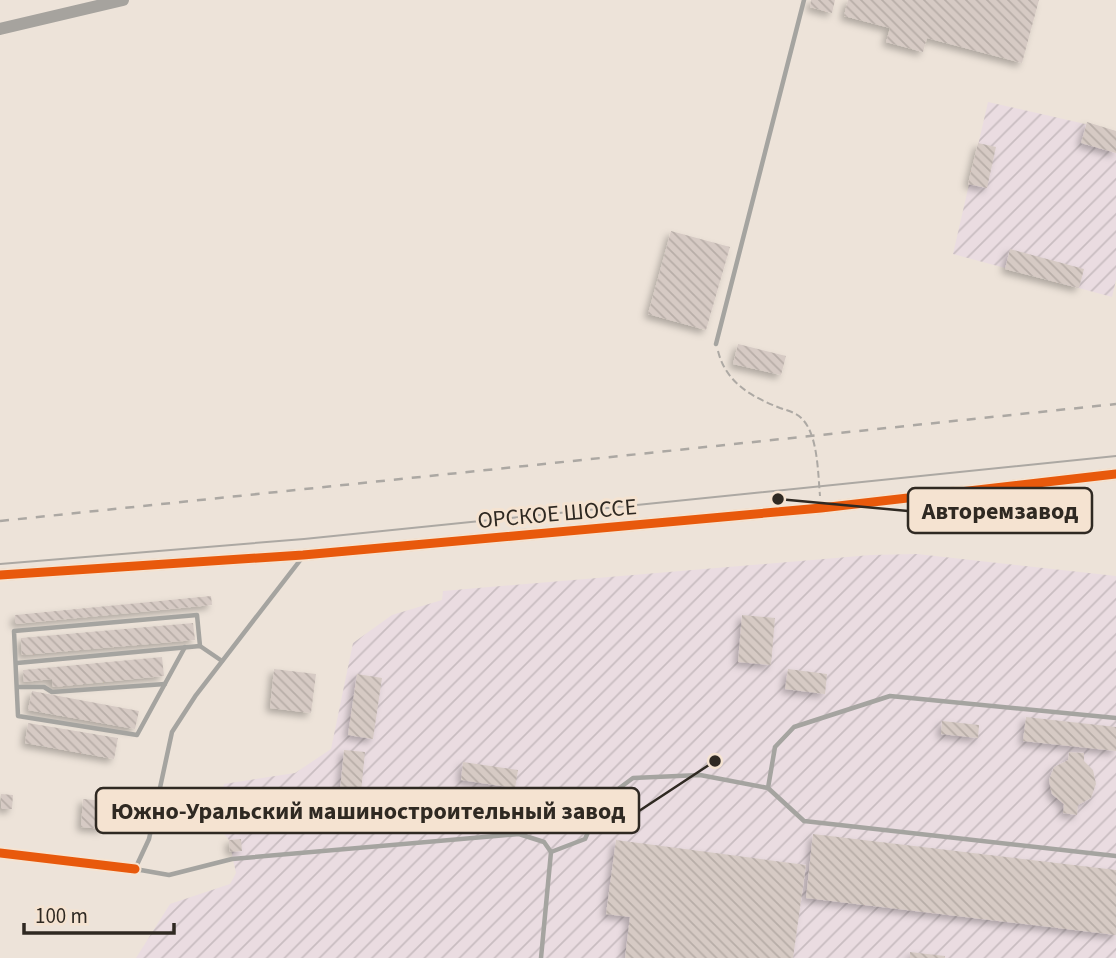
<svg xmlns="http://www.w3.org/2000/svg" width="1116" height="958" font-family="'Source Sans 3',sans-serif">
<defs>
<pattern id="industrial-furrows" width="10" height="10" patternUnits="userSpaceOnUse" patternTransform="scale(1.75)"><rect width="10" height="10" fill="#eadce1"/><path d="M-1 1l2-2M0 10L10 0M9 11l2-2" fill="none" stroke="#c9bdc1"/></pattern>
<pattern id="building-back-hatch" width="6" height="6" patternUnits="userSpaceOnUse" patternTransform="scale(1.75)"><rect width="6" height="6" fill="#d6cac4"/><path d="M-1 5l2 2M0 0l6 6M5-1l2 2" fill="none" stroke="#b8aea8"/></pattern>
<filter id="shadow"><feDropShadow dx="-4" dy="4" stdDeviation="3.5" flood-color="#0004"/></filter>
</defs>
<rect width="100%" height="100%" fill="#ede3d9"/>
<g fill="url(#industrial-furrows)">
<path d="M988,102l128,29v149l-4,17 -159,-43z"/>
<path d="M917,554l199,22v382h-980l34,-54 60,-20 6,-11 -7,-33 -16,-20 11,-36 71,-11 36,-24 22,-106 39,-28 50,-15 1,-9 428,-36z"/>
</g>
<g fill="url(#building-back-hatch)" filter="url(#shadow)">
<path d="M811,0h24l-3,13 -22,-6z"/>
<path d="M848,0h191l-17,63 -95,-25 -4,14 -37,-10 4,-14 -46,-12z"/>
<path d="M1087,122l29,9v22l-35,-10z"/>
<path d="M978,143l18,4 -9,41 -19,-4z"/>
<path d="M671,231l59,16 -24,83 -58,-16z"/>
<path d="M1010,249l74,20 -5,19 -74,-19z"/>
<path d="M738,344l48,12 -5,19 -48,-11z"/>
<path d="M211,596l1,9 -197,19v-9z"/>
<path d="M742,615l33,3 -4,47 -33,-3z"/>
<path d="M193,623l2,17 -173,15 -1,-17z"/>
<path d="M162,657l2,19 -111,11 -1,-8 -28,3 -1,-12z"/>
<path d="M274,669l42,5 -5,39 -41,-5z"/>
<path d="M788,669l39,5 -2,20 -40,-5z"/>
<path d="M357,674l25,4 -9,61 -25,-4z"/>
<path d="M32,691l107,20 -4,18 -107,-19z"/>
<path d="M1026,717l90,10v24l-93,-10z"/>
<path d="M942,721l37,4 -1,13 -37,-4z"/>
<path d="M28,723l90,15 -4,21 -89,-16z"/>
<path d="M344,750l21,2 -5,50 -21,-2z"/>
<path d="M1069,752l15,1v8l9,9 3,14 -5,14 -13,7 -1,10 -14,-2 1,-9 -12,-10 -3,-14 5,-13 14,-7z"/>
<path d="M463,762l55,8 -3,18 -54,-8z"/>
<path d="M309,788l4,32 -70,8 -4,-32z"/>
<path d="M1,794l12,1 -1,14h-11z"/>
<path d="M83,799l23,2 -2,28 -23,-2z"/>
<path d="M813,834l303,36v65l-310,-37z"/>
<path d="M241,839l1,12 -12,1 -1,-12z"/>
<path d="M616,840l190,25 -13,93h-168l5,-41 -24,-3z"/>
<path d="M910,952l35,4v2h-35z"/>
</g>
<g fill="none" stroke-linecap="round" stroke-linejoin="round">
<path stroke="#ada9a4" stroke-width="2" stroke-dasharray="7 3.5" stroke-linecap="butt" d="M718,351c8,32 34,46 62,57 9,3 18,5 24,13 14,17 14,53 16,75"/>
<g stroke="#a5a4a0" stroke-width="4.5">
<path d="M716,344l88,-344"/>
<path d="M301,559l-105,136 -24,37 -23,107 -14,30 34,6 63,-16 287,-25 25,8 7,10 -10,106"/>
<path d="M185,647l-48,88 -119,-19 -4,-85 183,-16 3,31"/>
<path d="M17,663l183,-17 22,15"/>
<path d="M18,687h26l8,5 113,-8"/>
<path d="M768,788l7,-41 19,-20 96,-31 226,22"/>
<path d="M551,852l34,-13 17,-38 31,-23 67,-3 68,13 36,33 312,35"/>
</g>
<path stroke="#a5a4a0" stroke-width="9" d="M0,853l135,16"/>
<g stroke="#a6a39e" stroke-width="12">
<path d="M0,29l123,-29"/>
<path d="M0,575l303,-20 518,-47 295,-34"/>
</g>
<path stroke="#aca8a3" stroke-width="2" d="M0,564l304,-25 812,-83"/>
<path stroke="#aca8a3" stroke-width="2.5" stroke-dasharray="9 9" stroke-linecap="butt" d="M0,521l1116,-117"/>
<defs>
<g id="cycleway">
<path d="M0,575l303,-20 518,-47 295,-34"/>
<path d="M0,853l135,16"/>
</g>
</defs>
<use href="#cycleway" stroke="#f5e3d1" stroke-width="13"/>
<use href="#cycleway" stroke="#e8590c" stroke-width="9"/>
</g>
<g text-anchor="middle" stroke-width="6" stroke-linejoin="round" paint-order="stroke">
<g font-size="23" fill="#2f2922" stroke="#f5e3d1">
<text transform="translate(557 513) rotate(-5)" y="8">ОРСКОЕ ШОССЕ</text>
</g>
</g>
<path fill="none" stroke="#2f2922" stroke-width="2.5" d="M778 499L908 511M715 761L639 811"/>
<g fill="#2f2922" stroke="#f5e3d1" stroke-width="2.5">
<circle cx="778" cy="499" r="7"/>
<circle cx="715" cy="761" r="7"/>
</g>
<g fill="#f5e3d1" stroke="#2f2922" stroke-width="2.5">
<rect x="908" y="488" width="184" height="45" rx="7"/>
<rect x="96" y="788" width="543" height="45" rx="7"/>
</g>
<g font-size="24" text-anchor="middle" font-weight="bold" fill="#2f2922">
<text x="1000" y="519">Авторемзавод</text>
<text x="368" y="819">Южно-Уральский машиностроительный завод</text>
</g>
<path d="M24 923v10h150v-10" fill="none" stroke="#2f2922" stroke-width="3.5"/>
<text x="35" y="923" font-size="21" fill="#2f2922" stroke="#f5e3d1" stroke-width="5" paint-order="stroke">100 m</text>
</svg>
